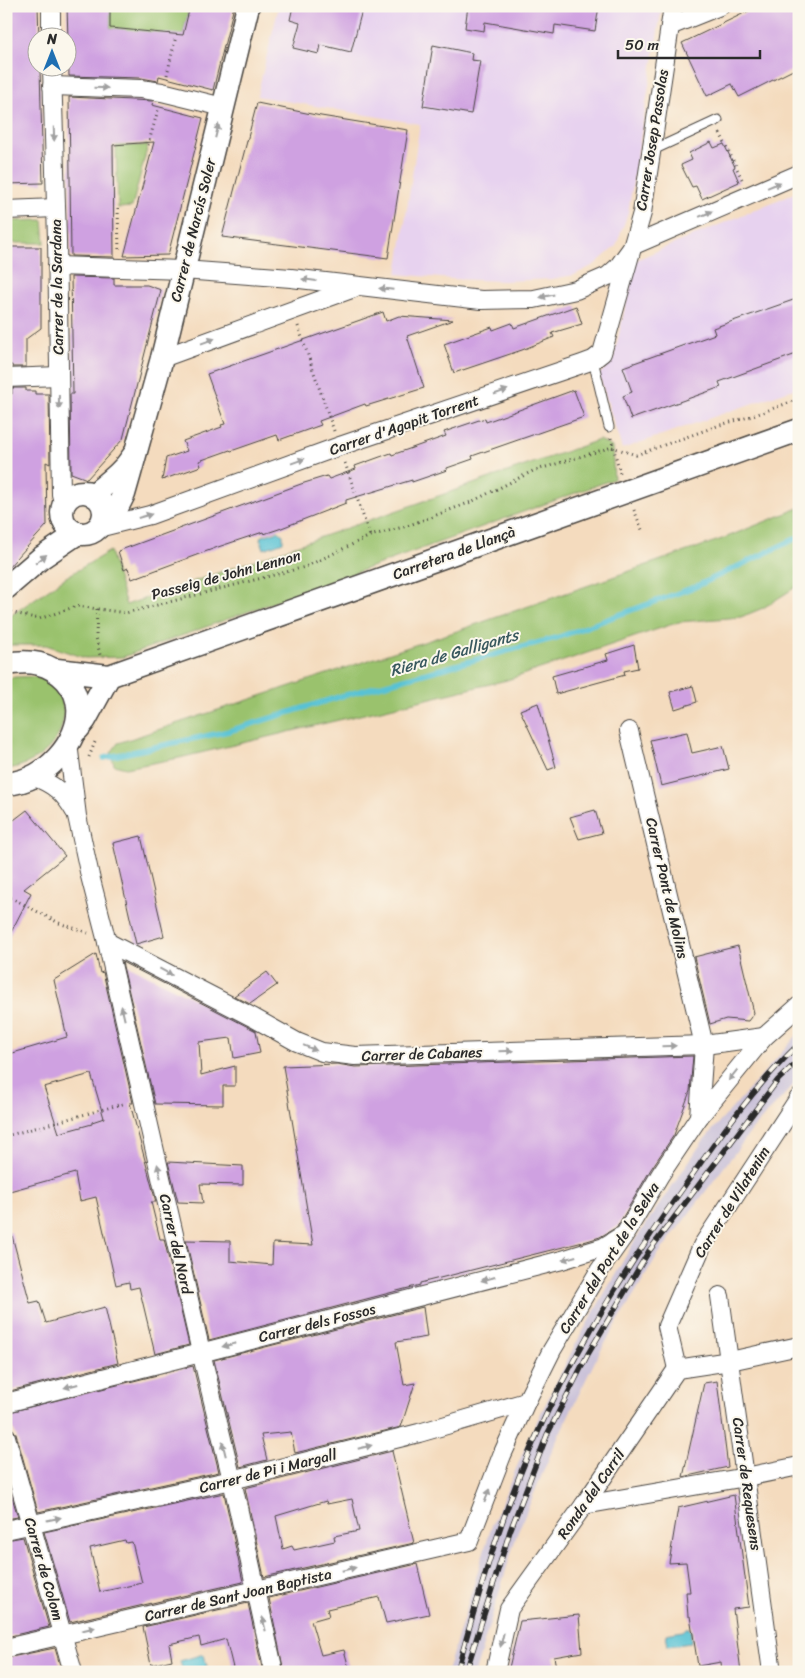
<svg xmlns="http://www.w3.org/2000/svg" width="805" height="1678" font-family="Sriracha,sans-serif">
<rect width="100%" height="100%" fill="#fbf7ec"/>
<filter id="ink" filterUnits="userSpaceOnUse"><feTurbulence type="fractalNoise" baseFrequency=".02" numOctaves="2"/><feDisplacementMap in="SourceGraphic" scale="10" xChannelSelector="R" yChannelSelector="G"/><feConvolveMatrix kernelMatrix="1 2 1 2 8 2 1 2 1" color-interpolation-filters="sRGB"/></filter>
<filter id="wash" filterUnits="userSpaceOnUse"><feTurbulence type="fractalNoise" baseFrequency=".0096" numOctaves="4" result="noise"/><feDisplacementMap in="SourceGraphic" scale="20" xChannelSelector="R" yChannelSelector="G"/><feGaussianBlur stdDeviation="1.12" result="paint"/><feColorMatrix in="noise" values="0 0 0 0 0 0 0 0 0 0 0 0 0 0 0 0 0 1.4 0 .05"/><feComposite in="paint" operator="in"/></filter>
<g filter="url(#wash)">
<rect width="100%" height="100%" fill="#f4dbbe"/>
<g fill="#e7d2ef">
<path d="M279,6h383l-34,207 -12,33 -22,19 -20,10 -22,4 -48,2 -51,-2 -56,-5 23,-150 -163,-28z"/>
<path d="M799,191v196l-177,62 -23,-74 14,-15 23,-100z"/>
</g>
<path fill="#c8bfd8" d="M799,1033v46l-47,51 -95,126 -60,101 -40,82 -40,95 -42,138h-28l45,-147 41,-96 41,-82 61,-107 68,-99z"/>
<g fill="#9ac26d" stroke="#62764c">
<path d="M110,6h80l-8,33 -72,-11z"/>
<path d="M148,145l-16,62 -14,1 -2,-62z"/>
<path d="M43,220l2,23h-39v-22z"/>
<path d="M599,440l13,7 2,32 -491,178 -38,1 -39,-13h-40v-25l7,-6 53,-37 44,-26 16,54z"/>
<path d="M799,508v77l-36,23 -22,9 -62,5 -172,58 -328,78 -53,10 -12,-3 -3,-12 7,-10 336,-111 268,-93z"/>
<path d="M15,677c9,0 19,-2 27,2 7,2 14,11 17,16 18,36 -19,71 -53,74v-90z"/>
</g>
<g fill="#58c2d4" stroke="#427680">
<path d="M278,531l5,4v7l-19,7 -4,-12z"/>
<path d="M686,1628h3l2,4v11l-23,3 -2,-12 17,-3z"/>
<path d="M204,1654l3,13 -16,5h-8l-3,-11z"/>
</g>
<g fill="none" stroke-linecap="round" stroke-linejoin="round">
<path stroke="#58c2d4" stroke-width="5.5" d="M104,758l125,-27 113,-35 217,-59 138,-51 102,-49"/>
</g>
<g id="blocks">
<g fill="#cfa1e1" fill-rule="evenodd">
<path d="M6,6h32l1,32h-1v30h2l3,115 -37,1z"/>
<path d="M67,6h43v22l73,7 7,-29h44l-21,84 -54,-14 -1,5 -17,-3 -72,-2z"/>
<path d="M293,6h70l-12,46 -30,-7 -2,9 -26,-6 7,-25 -10,-3z"/>
<path d="M468,6h131l-4,25 -40,-6 -1,9 -69,-12 -1,9 -19,-3z"/>
<path d="M759,6h40v61l-60,30 -7,-13 -25,12 -25,-53z"/>
<path d="M433,45l39,8 -1,7 9,1 -9,53 -48,-8z"/>
<path d="M69,97l84,4 -1,4 51,13 -35,137 -44,1 30,-114 -41,3 1,112 -43,-1z"/>
<path d="M257,103l64,13 87,14 -20,128 -166,-21z"/>
<path d="M711,142l3,6 10,-4 11,23 -2,1 6,14 -37,17 -6,-13 -4,1 -11,-22 11,-5 -3,-7z"/>
<path d="M10,247h31v81l-15,11v28h-14v-2h-6v-101h4z"/>
<path d="M71,277l43,1v7h33l14,5 -38,149 -36,40 -16,-6 -1,-79h3z"/>
<path d="M799,298v55l-80,29 2,5 -90,32 -8,-23 9,-4 -9,-25 92,-33 -2,-6z"/>
<path d="M576,306l6,18 -30,9 2,4 -32,13 -68,23 -10,-29 48,-17 1,3 19,-7 2,5z"/>
<path d="M383,312l3,9 13,-5 54,4 -46,16 17,52 -58,18 -1,-2 -46,17 2,4 -42,15 -2,-5 -46,16 -1,-1 -31,11 2,5 -39,14 4,-22 21,-7 -4,-10 39,-14 -1,-2 4,-1 -18,-50z"/>
<path d="M12,388h14v3h9v3h14l1,70 -4,-2 1,63 -41,45v-176h6z"/>
<path d="M574,390l10,27 -112,39 1,3 -26,9v2l-35,12v-2l-66,20v3l-67,26 -15,5 -1,-2 -45,15 -86,32 -4,-11 -4,2 -6,-19 183,-67 26,-8 2,3 27,-10 -1,-3 36,-13 1,2 54,-19 -2,-4 41,-14 1,4z"/>
<path d="M634,645l4,23 -14,3 1,4 -69,19 -4,-18 56,-16 -2,-6z"/>
<path d="M693,686l4,16 -22,7 -5,-17z"/>
<path d="M538,703l18,64 -8,3 -28,-60z"/>
<path d="M687,732l5,21 31,-7 6,23 -68,17 -11,-46z"/>
<path d="M27,810l38,46 -41,33 7,4 -25,49v-116z"/>
<path d="M595,810l7,23 -23,6 -9,-22z"/>
<path d="M141,836l23,100 -28,8 -23,-101z"/>
<path d="M738,946l16,67 -6,8 -22,-2 -16,5 -16,-67z"/>
<path d="M96,954l4,19 3,-1 30,131h-3l26,99h-5l9,37h4l25,106 -34,9 -16,-67 -9,2 -1,-7 -13,3 -20,-88 -16,4 -5,-28 -69,19v-137l61,-18 -13,-57zM91,1074l13,44 -12,4v2l-33,9 -15,-46z"/>
<path d="M122,962l134,69 4,22 -26,5 -3,-20 -32,4 2,33 34,-9v20h-12v19l-68,-1z"/>
<path d="M267,972l10,13 -27,19 -16,-8z"/>
<path d="M693,1056l-3,35 -16,44 -23,34 -34,58 -17,10 -13,4 -167,42v2l-211,55 -23,-100 44,1v20l42,4 1,-22 40,2 -30,-179 54,-2 18,3z"/>
<path d="M168,1162l75,4v19l-43,-1 3,19 -25,-1z"/>
<path d="M11,1232l19,71 9,-2 7,22 59,-16 13,56 -108,28 -4,-13v-145z"/>
<path d="M423,1307l4,30 -31,5 8,43 11,-2 -14,44 -106,26 -4,-21 -30,3 6,25 -27,7 -26,-107z"/>
<path d="M193,1366l26,106 -181,40 -22,-78 -3,-5 -7,-2v-14z"/>
<path d="M717,1381l11,86 -45,10 21,-94z"/>
<path d="M392,1451l22,92 -150,34 -19,-89zM352,1499l7,32 -25,5 1,5 -41,9 -2,-4 -9,3 -7,-33 50,-15 1,3z"/>
<path d="M6,1477l12,40 -12,2z"/>
<path d="M224,1493l19,89 -173,40 -26,-90zM125,1540l1,3 6,-1 10,41 -42,9 -10,-44z"/>
<path d="M734,1495l15,112 -16,2 8,63h-19l-1,-10 -23,4 -8,-50h-2l-2,-24h4l-4,-30 -17,1 9,-55z"/>
<path d="M23,1537l26,90 -43,10v-97z"/>
<path d="M417,1564l12,50 -43,9 -7,-26 -52,12 2,7 -18,5 10,34 23,-5 6,22h-66l-15,-74z"/>
<path d="M248,1603l15,69h-29l-8,-33 -25,7 -2,-9 -30,7 3,16 -21,5 -8,-38z"/>
<path d="M579,1615l3,37 -28,5 3,15h-49l12,-51z"/>
<path d="M55,1648l7,24h-56v-14z"/>
</g>
</g>
</g>
<g filter="url(#ink)">
<use href="#blocks" fill-opacity="0" stroke="#494541" stroke-width="1"/>
<g fill="none" stroke-linecap="round" stroke-linejoin="round">
<defs>
<g id="service">
<path d="M651,151l67,-31"/>
<path d="M593,360l16,67"/>
</g>
<g id="minor">
<path d="M51,6v32"/>
<path d="M670,26l50,-20"/>
<path d="M52,68l5,172 4,254 3,12"/>
<path d="M52,86l89,3 21,3 61,15"/>
<path d="M6,210l50,-2"/>
<path d="M57,266l126,4 108,8 190,22 53,-1 42,-9 32,-14 10,-9 16,-22 165,-71"/>
<path d="M162,358l192,-70"/>
<path d="M6,378l53,-2"/>
<path d="M98,528l52,-13 190,-69 242,-82 11,-4 9,-7 40,-140 31,-207"/>
<path d="M629,731l75,314 -5,72"/>
<path d="M68,743l9,73 13,60 17,66 94,410 31,128 42,192"/>
<path d="M33,777c20,6 32,17 42,35"/>
<path d="M107,942l147,76 43,24 25,10 33,4 349,-11 60,-8"/>
<path d="M720,1296l52,376"/>
<path d="M677,1369l-10,-43 35,-80 97,-148"/>
<path d="M6,1403l556,-143 42,-13 16,-10"/>
<path d="M6,1437l67,235"/>
<path d="M584,1505l162,-28 53,-11"/>
<path d="M6,1530l226,-50 187,-47 107,-31"/>
<path d="M6,1648l463,-107 33,-86 24,-53 26,-52 47,-79 26,-37 35,-59 39,-58 65,-80 35,-31"/>
<path d="M495,1672l14,-63 75,-104 93,-136 53,-8 69,-15"/>
</g>
<g id="tertiary">
<circle cx="83" cy="513" r="21"/>
<path d="M93,495c14,-12 30,-23 40,-39"/>
<path d="M103,520l14,-12 7,-14 6,-21 32,-115 86,-352"/>
<path d="M6,588l35,-30 37,-25"/>
<path d="M6,664c24,-4 43,-2 60,16 29,32 1,78 -30,95 -9,5 -20,8 -30,9"/>
<path d="M57,670l52,6 690,-246"/>
<path d="M78,729l7,-9 24,-44"/>
</g>
</defs>
<use href="#service" stroke="#494541" stroke-width="11"/>
<use href="#minor" stroke="#494541" stroke-width="20"/>
<use href="#tertiary" stroke="#494541" stroke-width="25"/>
<g stroke="#494541" stroke-width="3" stroke-dasharray="1 4" stroke-linecap="butt">
<path d="M167,75l9,-39"/>
<path d="M720,133l22,46"/>
<path d="M148,145l10,-35"/>
<path d="M118,208l1,44"/>
<path d="M298,326l36,105"/>
<path d="M611,438l9,35"/>
<path d="M612,447l24,8 84,-30 32,-9 47,-17"/>
<path d="M345,463l25,73"/>
<path d="M634,510l9,22"/>
<path d="M97,609l-1,28 4,18"/>
<path d="M6,611l33,8 38,-13 49,7 179,-46 65,-31 37,-10 64,-24 62,-31 79,-24"/>
<path d="M89,757l6,-15"/>
<path d="M6,895l53,28 29,10"/>
<path d="M6,1136l120,-33"/>
</g>
<use href="#service" stroke="#fff" stroke-width="9"/>
<use href="#minor" stroke="#fff" stroke-width="18"/>
<use href="#tertiary" stroke="#fff" stroke-width="22"/>
<defs>
<g id="rail">
<path d="M457,1672c22,-81 46,-163 81,-240 39,-86 90,-167 145,-244 35,-50 71,-101 116,-144"/>
<path d="M466,1672l44,-141 37,-96 41,-81 61,-103 129,-171 21,-20"/>
</g>
</defs>
<use href="#rail" stroke="#2b2b2b" stroke-width="5.5"/>
<use href="#rail" stroke="#fbf7ec" stroke-width="4" stroke-dasharray="11" stroke-linecap="butt"/>
</g>
<defs><path id="oneway-solid" d="M-6-.8H1V-3.2L6.5 0L1 3.2V.8H-6Z" transform="scale(1.25)"/></defs>
<g fill="#a0a0a0">
<use href="#oneway-solid" transform="translate(101 88) rotate(2)"/>
<use href="#oneway-solid" transform="translate(217 131) rotate(-76)"/>
<use href="#oneway-solid" transform="translate(54 134) rotate(88)"/>
<use href="#oneway-solid" transform="translate(774 185) rotate(-23)"/>
<use href="#oneway-solid" transform="translate(706 214) rotate(-23)"/>
<use href="#oneway-solid" transform="translate(309 280) rotate(-173)"/>
<use href="#oneway-solid" transform="translate(386 289) rotate(-174)"/>
<use href="#oneway-solid" transform="translate(547 296) rotate(168)"/>
<use href="#oneway-solid" transform="translate(208 341) rotate(-20)"/>
<use href="#oneway-solid" transform="translate(501 392) rotate(-19)"/>
<use href="#oneway-solid" transform="translate(59 402) rotate(89)"/>
<use href="#oneway-solid" transform="translate(298 461) rotate(-20)"/>
<use href="#oneway-solid" transform="translate(145 516) rotate(-16)"/>
<use href="#oneway-solid" transform="translate(41 559) rotate(-38)"/>
<use href="#oneway-solid" transform="translate(166 972) rotate(28)"/>
<use href="#oneway-solid" transform="translate(123 1013) rotate(-103)"/>
<use href="#oneway-solid" transform="translate(669 1046) rotate(-2)"/>
<use href="#oneway-solid" transform="translate(310 1048) rotate(22)"/>
<use href="#oneway-solid" transform="translate(506 1051) rotate(-2)"/>
<use href="#oneway-solid" transform="translate(733 1075) rotate(129)"/>
<use href="#oneway-solid" transform="translate(159 1171) rotate(-103)"/>
<use href="#oneway-solid" transform="translate(569 1258) rotate(164)"/>
<use href="#oneway-solid" transform="translate(488 1279) rotate(165)"/>
<use href="#oneway-solid" transform="translate(229 1345) rotate(166)"/>
<use href="#oneway-solid" transform="translate(71 1386) rotate(165)"/>
<use href="#oneway-solid" transform="translate(365 1447) rotate(-14)"/>
<use href="#oneway-solid" transform="translate(224 1449) rotate(-104)"/>
<use href="#oneway-solid" transform="translate(487 1496) rotate(-69)"/>
<use href="#oneway-solid" transform="translate(54 1519) rotate(-12)"/>
<use href="#oneway-solid" transform="translate(349 1569) rotate(-13)"/>
<use href="#oneway-solid" transform="translate(264 1624) rotate(-103)"/>
<use href="#oneway-solid" transform="translate(88 1629) rotate(-13)"/>
<use href="#oneway-solid" transform="translate(502 1640) rotate(103)"/>
</g>
</g>
<g text-anchor="middle" stroke-width="4" stroke-linejoin="round" paint-order="stroke">
<g font-size="15" fill="#2b2b2b" stroke="#fbf7ec">
<text transform="translate(652 140) rotate(-81)" y="5">Carrer Josep Passolas</text>
<text transform="translate(193 230) rotate(-76)" y="5">Carrer de Narcís Soler</text>
<text transform="translate(57 287) rotate(-91)" y="5">Carrer de la Sardana</text>
<text transform="translate(404 425) rotate(-19)" y="5">Carrer d'Agapit Torrent</text>
<text transform="translate(454 553) rotate(-20)" y="5">Carretera de Llançà</text>
<text transform="translate(226 575) rotate(-15)" y="5">Passeig de John Lennon</text>
<text transform="translate(667 888) rotate(77)" y="5">Carrer Pont de Molins</text>
<text transform="translate(422 1054) rotate(-2)" y="5">Carrer de Cabanes</text>
<text transform="translate(732 1202) rotate(-58)" y="5">Carrer de Vilatenim</text>
<text transform="translate(176 1244) rotate(77)" y="5">Carrer del Nord</text>
<text transform="translate(609 1258) rotate(-58)" y="5">Carrer del Port de la Selva</text>
<text transform="translate(317 1323) rotate(-14)" y="5">Carrer dels Fossos</text>
<text transform="translate(268 1471) rotate(-14)" y="5">Carrer de Pi i Margall</text>
<text transform="translate(747 1484) rotate(82)" y="5">Carrer de Requesens</text>
<text transform="translate(591 1494) rotate(-55)" y="5">Ronda del Carril</text>
<text transform="translate(44 1569) rotate(74)" y="5">Carrer de Colom</text>
<text transform="translate(238 1595) rotate(-13)" y="5">Carrer de Sant Joan Baptista</text>
</g>
<g font-size="16" font-style="italic" fill="#38585e" stroke="#fbf7ec">
<text transform="translate(454 652) rotate(-16)" y="6">Riera de Galligants</text>
</g>
</g>
<rect width="805" height="1678" fill="none" stroke="#fbf7ec" stroke-width="25"/>
<g transform="translate(52 52)"><circle r="24" fill="#fbf7ec" stroke="#a8a59f"/>
<path d="M0-4L9 19L0 12L-9 19Z" fill="#1f6fb2"/>
<text y="-8" font-size="14" font-weight="bold" text-anchor="middle" fill="#2b2b2b">N</text>
</g>
<path d="M618 50v8h142v-8" fill="none" stroke="#2b2b2b" stroke-width="2.5"/>
<text x="625" y="50" font-size="15" fill="#2b2b2b" stroke="#fbf7ec" stroke-width="4" paint-order="stroke">50 m</text>
</svg>
